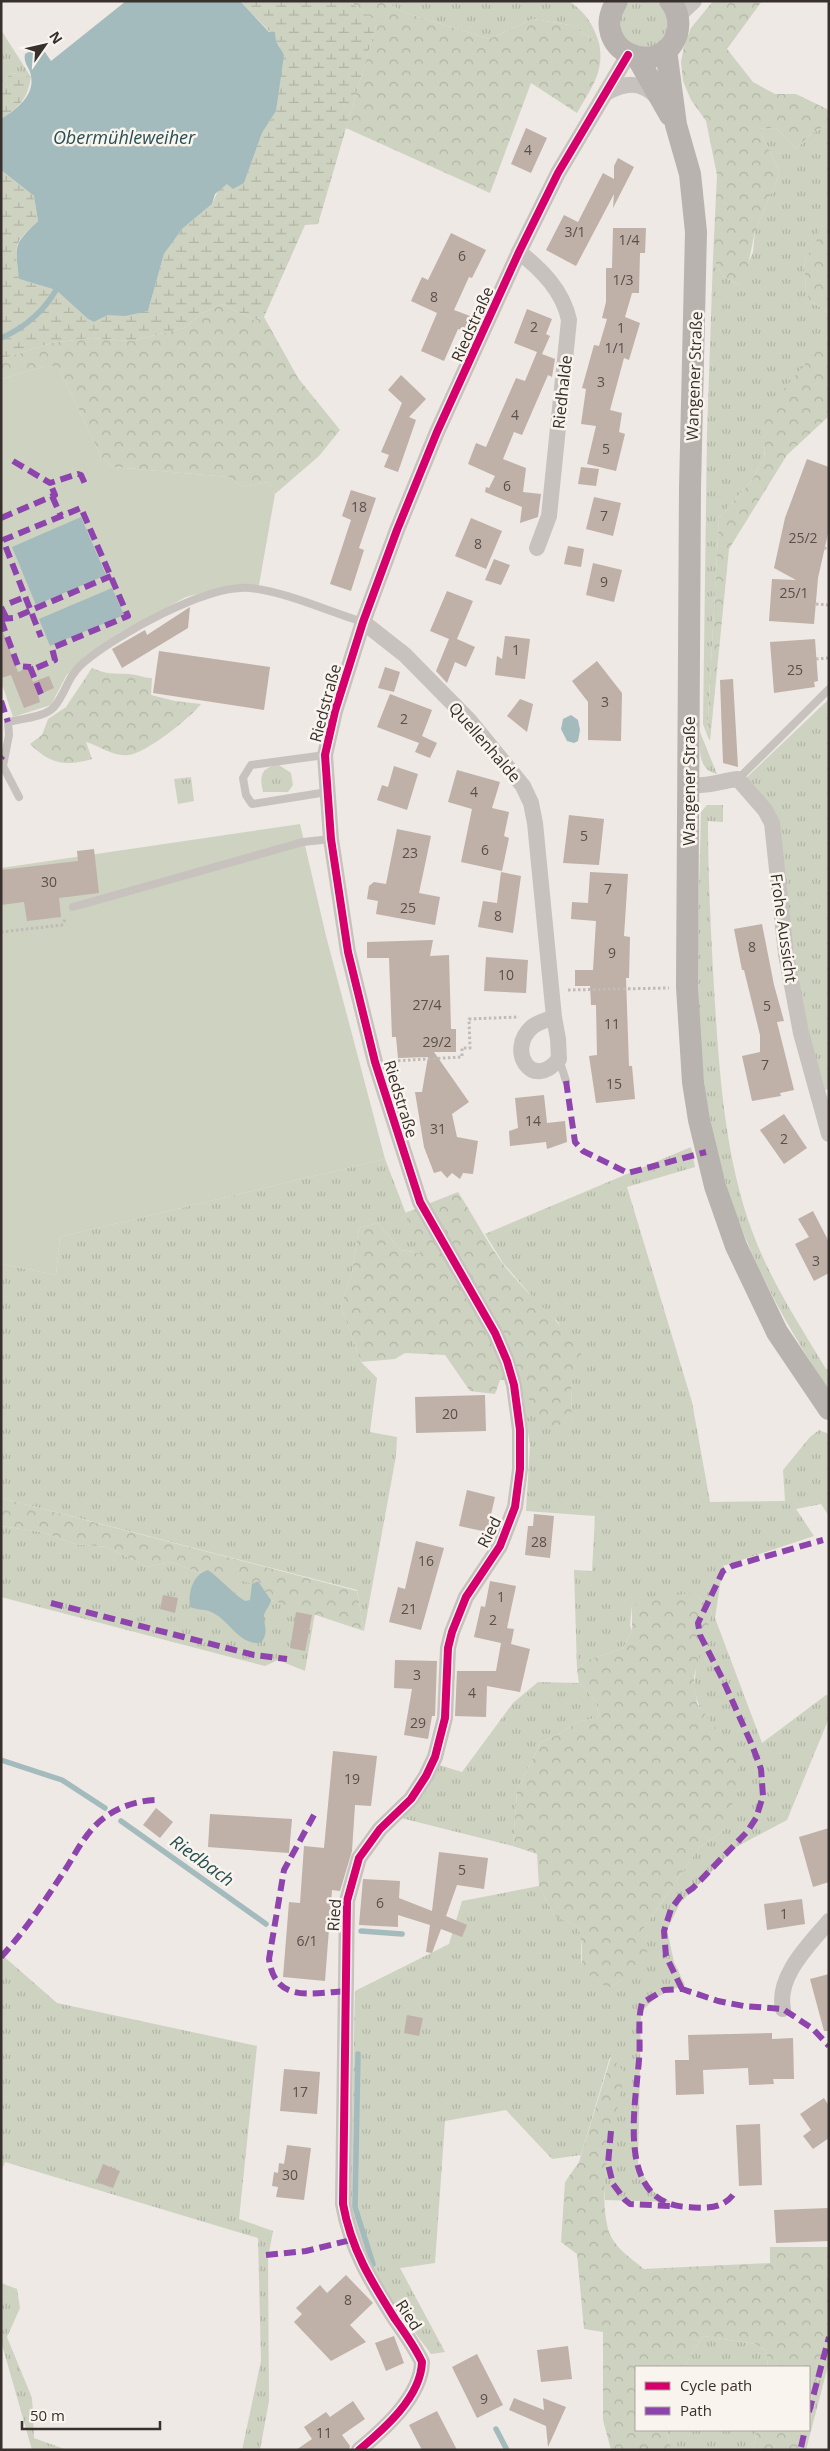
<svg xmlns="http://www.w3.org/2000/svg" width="830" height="2451" font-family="'Open Sans',sans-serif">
<defs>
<pattern id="grass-tufts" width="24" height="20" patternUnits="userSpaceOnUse" patternTransform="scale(1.25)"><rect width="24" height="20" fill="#ced2c0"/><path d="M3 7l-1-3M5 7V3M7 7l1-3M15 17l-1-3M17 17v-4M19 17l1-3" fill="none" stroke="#b2b5a5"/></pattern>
<pattern id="forest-crowns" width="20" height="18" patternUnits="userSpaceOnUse" patternTransform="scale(1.25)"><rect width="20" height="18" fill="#ced2c0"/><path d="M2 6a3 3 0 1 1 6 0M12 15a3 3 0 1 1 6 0" fill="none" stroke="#b2b5a5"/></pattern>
<pattern id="wetland-marsh" width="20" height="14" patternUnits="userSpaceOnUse" patternTransform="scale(1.25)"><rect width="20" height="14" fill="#ced2c0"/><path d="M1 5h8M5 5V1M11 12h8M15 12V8" fill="none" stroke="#b2b5a5"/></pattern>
</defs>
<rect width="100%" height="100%" fill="#eee9e4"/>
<g fill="url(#grass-tufts)">
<path d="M383,1h186c17,12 24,23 30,42l-29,-18 -37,-6 -44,20 -83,-26z"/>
<path d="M630,1h27c13,10 16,36 -2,44 -4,2 -11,2 -16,3l-18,-14v-23z"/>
<path d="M1,30l30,47 -19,-4 -11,10z"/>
<path d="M829,124v136l-14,-13 -11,12 2,33 4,9 19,11v24l-30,38 -34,71 -1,14 -12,21 -33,38 -12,217 -4,-11 4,-291 6,-175 10,18 16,9 14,-33 2,-21 25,-58 -21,-44 17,-1 20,21 15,-15z"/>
<path d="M829,699v389l-11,7 -46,-272 -27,-44z"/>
<path d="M700,732l17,42c-20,-4 -17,-26 -17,-42z"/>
<path d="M279,765l12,8 2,12 -5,7h-25c-4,-16 -2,-25 16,-27z"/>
<path d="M191,777l3,24 -16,3 -4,-25z"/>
<path d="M707,805h16v17l-15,-1c0,56 3,112 6,167 5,81 10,166 38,243 18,49 47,93 74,138h3v21c-62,-92 -106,-183 -123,-294 -13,-93 -7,-190 -5,-284z"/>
<path d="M691,1147l4,20 -68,20 65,215 18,100 75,-1 -2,-31 27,-33 9,-7 10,4v82l-8,-12 -25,5 18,27 -91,30 -8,52 47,125 64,-48 3,1v22l-42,102 -51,27 -56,56 -13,27 7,32 11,23c-18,6 -33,12 -44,29l-3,153 16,25 17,10 -66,-2 -1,-15 13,-119 -7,-9 -29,98 -29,4 -46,-49 -61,11 -10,142 -35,5 45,84 -14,2 -52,-69 -29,-73 5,-221 94,-47 13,-43 77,-15 16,30 23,11 3,8v27l28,26 11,-7 21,-49 58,-84 29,-21 -25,-114c-19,-30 0,-70 9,-101l-14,-17 -66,10 -2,20 2,6 -9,17 -35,12 -11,9 -3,-99 18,1 3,-55 -69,-5 4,-65 -9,-66 34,46 17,-5 -1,-46 -12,-52 -16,-14 -40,-46 -18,-29z"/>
<path d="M385,1159l36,94 -20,-3 -24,-27 -18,5 -7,45 -11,33 20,56 16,16 -7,54 27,5 -1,19 -32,175 -7,-41 -356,-92v-234l55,11 4,-38z"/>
<path d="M1,1526l41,6 33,12 32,3 40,20 25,-5 27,11 9,-3 47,10 16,20 44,13 -10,58 -27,-11 -13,6 -264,-69z"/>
<path d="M538,1682l41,1 17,18 3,16 -21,5 -19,12 -18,8 -24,48 -4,56 -120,-30 36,-54 33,10 51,-69z"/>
<path d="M1,1954l56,49 200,43 -18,173 34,12 -5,27 1,143 -9,49h-18l19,-89 -3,-123 -253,-76 -4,9z"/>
<path d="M1,2283l16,6 3,19 -13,29 25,61 2,40 33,12h-35l-31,-109z"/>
<path d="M703,2336l53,8 10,7 2,16h-84z"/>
<path d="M829,2339v23l-23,88h-9l6,-20h6v-25z"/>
<path d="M666,2430h91l-4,20h-81z"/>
</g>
<g fill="url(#forest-crowns)">
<path d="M349,1h34l23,12 83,26 44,-20 37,6 29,18c6,29 -8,45 -22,70l-46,-30 -41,110 -144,-65 31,-106z"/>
<path d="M713,1h49l-35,48 26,33 22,12h21l33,16v14l-18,10 -15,15 -20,-21 -17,1 21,44 -25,58 -9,44 -7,10 -16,-9 -10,-18 4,-83 -11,-54 -15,-21 -8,-19 -2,-19 3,-16 7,-18z"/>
<path d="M829,216v96l-19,-11 -4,-9 -2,-33 11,-13 6,-21z"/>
<path d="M223,304l31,16 10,-3 34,61 42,52 -21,26 -44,38 -7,-12 -25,5 -14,-10 -115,-10 -13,-10 -41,-87 -14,-4 -45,13v-20l50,-16 40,-5 40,3 53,-13 18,-15z"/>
<path d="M829,336v80l-42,39 -58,94 -19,192 -3,-6 12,-217 33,-38 12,-21 1,-14 -5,-10 11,-31z"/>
<path d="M92,668c17,7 19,5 36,6 8,0 15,4 24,4l-1,17 24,6 26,3c-11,14 -55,49 -72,51 -16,2 -29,-9 -43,-13l6,17c-27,8 -42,5 -62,-15l12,-9 6,-16 18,-12z"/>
<path d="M458,1192c15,23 29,50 45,72 26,34 63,59 82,97l-14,14 1,47 -17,4 -16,-3 -18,-43h-21l-5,14 -25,-3 -25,-36 -40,-2 -10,6 -34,3 -20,-56 11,-33 7,-45 18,-5 24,27 19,3 -15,-40z"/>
<path d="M1,1498l356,93 7,40 -93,-31 -13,-19 -6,3 -44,-14 -9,3 -27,-11 -25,5 -40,-20 -32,-3 -33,-12 -41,-6z"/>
<path d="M688,1593l10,2 14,17 -18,64 3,28 22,28 20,35 -11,60 -29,21 -58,84 9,17 -30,32 -11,7c-43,-24 -19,-26 -31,-61l-23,-11 -16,-30 -2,-32 -24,-8 4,-56 24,-48 18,-8 19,-12 21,-5 -3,-16 -17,-18 -2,-14 11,-9 35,-12 9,-17v-26z"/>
<path d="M611,2057l14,16c-9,47 -29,109 -17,156 5,18 23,29 36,40l126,-6v-16h59v92l-20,66v-38h-41l-2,-16 -10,-7 -53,-8 -19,31h-48v63h30l6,20h-61l-8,-30v-88l-19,-3 -7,-75 -16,-12 4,-60 14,-20z"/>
<path d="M757,2430h46l-6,20h-44z"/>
</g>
<g fill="url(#wetland-marsh)">
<path d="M240,1h109l28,21 -59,202 -13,1 -41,92 -10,3 -31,-16 -21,9 -18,15 -53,13 -40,-3 -40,5 -50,16v-189l33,26 4,25c-26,23 -23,25 -19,58l37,11 32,29 6,3 14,-7 40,-4 16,-57 18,-25 30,-25 7,-15 8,-5 17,-1 18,-50 14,-22 4,-64 -4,-6 -1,-8 -5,-1z"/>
<path d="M12,73l19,4c-4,23 -11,29 -30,42v-36z"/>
</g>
<g fill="#ced2c0">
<path d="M46,366h7l7,4 41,87 13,10 115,10 14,10 25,-5 7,12 -16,91 -39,3 -34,9 -69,37 -33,23 -18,19 -15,29 -38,12 -10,-30h-2v-308z"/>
<path d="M300,824l26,112 59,223 -325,78 -4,38 -55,-11v-396z"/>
</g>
<g fill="#a3bbbc">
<path d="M126,1h114l29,31h6l1,9 8,14 -8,56 -14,22 -18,50 -11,6 -6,-5 -12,10 -3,10 -30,25 -18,25 -16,57 -23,5 -17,-1 -14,7 -6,-3 -32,-29 -37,-11c-4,-34 -6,-34 19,-58l-4,-25 -33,-26v-51c14,-9 34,-23 30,-43 -1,-9 -8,-12 -6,-22l7,-4 13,2 6,9z"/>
<path d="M81,517l25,58 -70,30 -24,-58z"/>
<path d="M112,588l12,27 -74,31 -11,-27z"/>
<path d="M571,715l7,5 2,10 -2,11 -4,2 -7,-2 -6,-12 2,-10z"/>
<path d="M208,1570c13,9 23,22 37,31l5,-1 2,-16 6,-3 13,19c-1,6 -6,10 -7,15 0,12 5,17 -3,28 -24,2 -32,-25 -52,-32 -6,-2 -12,-1 -19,-4 -2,-15 3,-33 18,-37z"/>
</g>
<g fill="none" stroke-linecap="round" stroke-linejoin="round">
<g stroke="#a3bbbc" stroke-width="5.5">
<path d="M1,338c24,-10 47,-30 58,-54"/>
<path d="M1,1760l61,20 43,28"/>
<path d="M121,1821l145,103"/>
<path d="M361,1931l41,3"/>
<path d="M358,2054l-3,153 18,57"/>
<path d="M496,2429l11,21"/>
</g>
</g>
<g fill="#bfb0a8">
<path d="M526,128l21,10 -16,35 -20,-9z"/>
<path d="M618,158l16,9 -21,41 1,-14 -38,72 -30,-16 18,-35 14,7 25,-49 11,6v-13z"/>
<path d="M613,228h33l-1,25h-5l-1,40h-7l-7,24 15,6 -11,37 -5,-2 -14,52 12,3 -3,19 6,2 -9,37 -29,-7 9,-38 -15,-2 5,-35 -4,-1 12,-43 5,1 8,-27 -5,-1 4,-16v-34h6z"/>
<path d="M451,233l35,17 -14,28 -3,-1 -15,33 16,6 -6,15 -6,-2 -14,32 -23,-10 16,-38 -26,-12 11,-24 6,3z"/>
<path d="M527,309l25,10 -6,15 4,2 -8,18 13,5 -3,18 -4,-2 -26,60 -8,-3 -11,27 23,9 -3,24 18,2 -3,23 -18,6 2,-16 -37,-15 1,-5 3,1 6,-12 -27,-12 8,-21 10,4 30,-69 9,3 12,-29 -23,-9z"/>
<path d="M401,375l25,24 -17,18 7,3 -18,52 -14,-5 5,-12 -8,-3 21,-49 -14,-13z"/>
<path d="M807,459l22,8v62l-11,49 -4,46 -45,-3 3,-42 24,1 -22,-12 11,-50z"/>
<path d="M581,467l18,2 -3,17 -18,-2z"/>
<path d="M351,490l25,8 -17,50 5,2 -13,41 -21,-7 21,-64 -9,-4z"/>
<path d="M594,497l27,6 -8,33 -27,-7z"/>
<path d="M471,518l31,13 -16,38 -31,-13z"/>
<path d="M568,546l16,3 -3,18 -17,-3z"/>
<path d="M494,559l16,6 -9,20 -16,-5z"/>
<path d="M593,563l29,7 -8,32 -28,-7z"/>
<path d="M447,591l26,10 -16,38 18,8 -9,20 -11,-5 -8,21 -11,-12 13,-32 -19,-8z"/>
<path d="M190,607l-2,21 -66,40 -10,-19 33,-19 2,5z"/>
<path d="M3,632l15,40 10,-4 5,14 16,-6 5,12 -16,7 2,7 -16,6 -13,-33 -10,3z"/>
<path d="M505,636l25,3 -5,40 -30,-4 2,-19 5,3z"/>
<path d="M815,639l3,42 -4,1 1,5 -41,6 -4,-51z"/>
<path d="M159,651l111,16 -6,43 -111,-17z"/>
<path d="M597,661l25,32 -1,48 -33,-1v-38l-16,-21z"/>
<path d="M385,667l15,5 -6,20 -16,-4z"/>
<path d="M733,679l5,88 -15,-4 -3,-83z"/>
<path d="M390,694l42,16 -10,26 15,7 -7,15 -15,-6 4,-9 -42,-16z"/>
<path d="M520,699l13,5 -6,28 -20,-16z"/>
<path d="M394,766l24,8 -11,36 -30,-10 5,-15 6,2z"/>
<path d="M457,770l43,12 -8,26 17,4 -5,24 5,2 -7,33 -41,-9 11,-53 -24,-7z"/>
<path d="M569,815l35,4 -5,46 -36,-2z"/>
<path d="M397,829l34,7 -12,57 21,4 -5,28 -59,-11 2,-13 -11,-2 2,-13 5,-4 12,2z"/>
<path d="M94,849l5,44 -40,5 2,19 -34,4 -3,-19 -23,3v-35l77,-9 -1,-10z"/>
<path d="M501,872l20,4 -8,57 -35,-6 5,-26 14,2z"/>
<path d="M590,872l38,2 -4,62 6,1 -1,41h-3l3,88h3l3,33 -39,4 -7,-47 8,-1 -1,-50h-5l-1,-19h-15v-16h18l3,-49 -25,-2 1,-17 16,1z"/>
<path d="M762,924l12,61 10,36 -7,1 17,68 -14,3 1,3 -29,5 -10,-45 18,-4v-17l-16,-65h-2l-8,-41z"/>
<path d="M433,940l-3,16 19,-1 2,74h5v23h-22l35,50 -17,12 5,23 21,4 -5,33 -10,-1 -3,6 -8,-6 -5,5 -6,-7 -7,2 -10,-26 -9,-55h7l6,-35 -30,1 -2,-21h-4l-3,-79h-22v-16z"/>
<path d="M486,957l42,3 -2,33 -42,-2z"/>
<path d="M544,1095l3,28 18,-2 2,21 -20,7 -1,-7 -36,4 -1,-15 9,-3 -3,-30z"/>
<path d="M784,1114l23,34 -23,16 -24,-34z"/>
<path d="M813,1211l16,31v31l-15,8 -19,-37 14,-7 -11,-18z"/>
<path d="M485,1395l1,36 -70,2 -1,-36z"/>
<path d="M467,1490l28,7 -8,35 -28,-6z"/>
<path d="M534,1514l20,2 -4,42 -25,-3 3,-29h5z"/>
<path d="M416,1541l28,7 -23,82 -32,-8 9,-35 7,2z"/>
<path d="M490,1581l26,5 -9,42 7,1 -3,15 19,5 -10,43 -33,-6 -1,31 -31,-1 2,-45h39l5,-28 -27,-6 7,-31 4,1z"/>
<path d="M163,1595l15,3 -3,15 -15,-4z"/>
<path d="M296,1612l16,3 -7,36 -15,-3z"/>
<path d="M395,1660l42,1 -2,55h-3l-4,23 -24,-4 8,-46 -18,-1z"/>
<path d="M333,1751l44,5 -6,50 -16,-1 -3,46 -12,40 -8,-1 -7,91 -42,-4 6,-75 11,1 4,-57 20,2z"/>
<path d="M156,1808l17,14 -13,16 -17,-13z"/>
<path d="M210,1814l82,5 -3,34 -81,-6z"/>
<path d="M829,1828v54l-16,5 -14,-50z"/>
<path d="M439,1852l49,6 -4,31 -27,-4 -11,31 21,9 -5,12 -21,-8 -9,24 -6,-1 4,-27 -32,-10v12l-39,-2 4,-46 37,2 -1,17 33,13z"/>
<path d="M802,1899l3,25 -38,6 -3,-26z"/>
<path d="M829,1974v57h-5l-14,-52z"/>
<path d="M407,2015l16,3 -4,18 -15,-3z"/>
<path d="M772,2033v6l21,-1 1,41h-21l1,5 -25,1 -1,-17 -45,2 1,24 -28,1 -1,-35h14l-1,-25z"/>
<path d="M284,2069l36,3 -3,42 -37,-3z"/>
<path d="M824,2098l5,8v32l-16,11 -10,-13 8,-6 -11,-16z"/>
<path d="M760,2124l2,61 -23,1 -3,-61z"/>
<path d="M287,2145l24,3 -7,52 -28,-3 2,-10 -6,-1 2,-14 4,1 1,-10 5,1z"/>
<path d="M103,2164l17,7 -7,17 -17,-6z"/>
<path d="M829,2208v33l-53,2 -2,-33z"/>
<path d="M346,2275l27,28 -23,22 16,17 -35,19 -37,-39 8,-8 -6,-6 24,-23 7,8z"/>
<path d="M394,2336l10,27 -18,8 -11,-28z"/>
<path d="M568,2346l4,33 -31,3 -4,-32z"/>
<path d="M477,2354l26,51 -26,13 -25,-51z"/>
<path d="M514,2398l30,12 -1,-12 23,9 -18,40 -2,-21 -37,-16z"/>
<path d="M353,2401l12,18 -23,16 8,11 -1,4h-53l16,-11 -8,-12 22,-15 4,5z"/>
<path d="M437,2411l20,39h-35l-13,-25z"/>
</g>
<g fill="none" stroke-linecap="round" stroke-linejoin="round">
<g stroke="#c0bbb6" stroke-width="3" stroke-dasharray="2.5 2.5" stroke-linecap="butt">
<path d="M824,548l5,1"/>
<path d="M816,604l13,1"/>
<path d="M816,659l13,-1"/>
<path d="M1,932l61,-7 4,-7"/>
<path d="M568,990l101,-2"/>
<path d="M393,1061l69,-4v-9h8l-1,-29 50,-2"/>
</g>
<g stroke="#c7c2bd" stroke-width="8">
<path d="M325,755l-74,10 -8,13 3,17 6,9 75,-12"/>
<path d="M738,779l91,-90"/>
<path d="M19,797l-16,-31 6,-31 -1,-13c12,-3 38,-5 46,-15 12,-14 13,-30 29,-44 33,-28 124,-79 167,-75 37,4 77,23 113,34"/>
<path d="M73,907l230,-65 28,-3"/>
<path d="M559,1059l7,22"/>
</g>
<g stroke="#c7c2bd" stroke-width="16">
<path d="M678,16l16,-15"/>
<path d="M606,93c20,-11 35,-12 51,4"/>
<path d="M519,252c23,18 44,39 50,68l-20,196 -12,32"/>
<path d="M363,622l42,33 64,65 54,66 8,17 4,20 19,194c-7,3 -16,5 -22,10 -26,23 0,65 27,32l-1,-20 -4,-22"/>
<path d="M688,785c21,2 31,-4 50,-6l27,31 7,13 14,131 15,79 28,101"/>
<path d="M783,2009c-7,-33 27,-65 46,-88"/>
<path d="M359,2450c25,-21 62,-53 63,-88 -7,-15 -17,-29 -27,-43 -24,-38 -44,-70 -52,-115l4,-303 12,-43 21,-29 31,-30 15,-23 9,-19 10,-39 3,-70 4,-16 14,-35 34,-51 15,-39 5,-38v-39l-6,-45 -7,-24 -12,-28 -75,-131 -45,-140 -27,-110 -17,-113 -6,-84 10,-44 28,-89 34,-92 40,-98 82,-180 39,-79 70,-118"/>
</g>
<g stroke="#b8b3ae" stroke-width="22">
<path d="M617,1c-31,49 44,81 60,33 3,-12 1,-23 -7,-33"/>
<path d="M666,50l10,75 14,49 6,58 -6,256 -3,499 6,95 6,38 16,66 21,60 41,86 52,77"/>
<path d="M637,57l33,58"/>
</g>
<g stroke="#8e44ad" stroke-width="6" stroke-dasharray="12 6" stroke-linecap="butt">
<path d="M13,461l37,22 28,-9 3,1 5,11"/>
<path d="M52,496l9,20"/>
<path d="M1,518l54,-23 -5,-12"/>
<path d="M10,603l15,-6"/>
<path d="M1,607l5,10"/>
<path d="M1,619l12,-1 98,-42"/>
<path d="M1,620l17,46 12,1"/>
<path d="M41,694l-11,-27 6,1 19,-8 -3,-12 76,-32 -47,-108 -78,32 38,97"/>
<path d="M1,701l7,21"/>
<path d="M1,758l2,-2"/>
<path d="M566,1081l9,61 8,9 45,22 78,-21"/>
<path d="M51,1603l203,52 33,4"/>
<path d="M314,1815l-30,55 -15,89c6,45 44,34 77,32"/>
<path d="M1,1957c25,-27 44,-57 64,-87 9,-14 17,-30 28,-42 16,-18 41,-28 65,-28"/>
<path d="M682,1989l-16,-33 -2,-25 7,-22 9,-12 13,-9 54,-56 9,-14 7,-22 -2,-27 -9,-24 -29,-65 -23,-45 -2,-12 25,-52 9,-5 91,-26"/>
<path d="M611,2131l-3,33 5,20 12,16 5,4 40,2"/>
<path d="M733,2195c-12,15 -28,13 -46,12 -71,-4 -52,-98 -48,-147 2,-19 -2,-39 3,-57l22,-13 18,-1 36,12 26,5 39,3 30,20 16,17"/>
<path d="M266,2255l40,-4 45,-11"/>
<path d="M809,2412l20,-75"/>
<path d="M801,2447l4,-17"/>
</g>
<defs>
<path id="cycleway" d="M359,2450c25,-21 62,-53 63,-88 -7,-15 -17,-29 -27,-43 -24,-38 -44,-70 -52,-115l4,-303 12,-43 21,-29 31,-30 15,-23 9,-19 10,-39 3,-70 4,-16 14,-35 34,-51 15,-39 5,-38v-39l-6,-45 -7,-24 -12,-28 -75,-131 -45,-140 -27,-110 -17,-113 -6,-84 10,-44 28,-89 34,-92 40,-98 82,-180 39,-79 70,-118"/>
</defs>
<use href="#cycleway" stroke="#f9f4ee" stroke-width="11"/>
<use href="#cycleway" stroke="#d6006c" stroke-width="8"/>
</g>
<g text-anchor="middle" stroke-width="5" stroke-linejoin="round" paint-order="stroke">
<g font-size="14" fill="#5a504b">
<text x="528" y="155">4</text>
<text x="575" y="237">3/1</text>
<text x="629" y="245">1/4</text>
<text x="462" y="261">6</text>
<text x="623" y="285">1/3</text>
<text x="434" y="302">8</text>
<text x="534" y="332">2</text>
<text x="621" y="333">1</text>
<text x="615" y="353">1/1</text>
<text x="601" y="387">3</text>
<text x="515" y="420">4</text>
<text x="606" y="454">5</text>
<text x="507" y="491">6</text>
<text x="359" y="512">18</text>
<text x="604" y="521">7</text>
<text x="803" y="543">25/2</text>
<text x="478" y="549">8</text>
<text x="604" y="587">9</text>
<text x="794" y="598">25/1</text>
<text x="516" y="655">1</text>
<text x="795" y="675">25</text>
<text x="605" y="707">3</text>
<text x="404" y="724">2</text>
<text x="474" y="797">4</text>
<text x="584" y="841">5</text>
<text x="485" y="855">6</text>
<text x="410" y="858">23</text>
<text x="49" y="887">30</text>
<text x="608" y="894">7</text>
<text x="408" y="913">25</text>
<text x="498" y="921">8</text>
<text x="752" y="952">8</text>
<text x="612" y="958">9</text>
<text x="506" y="980">10</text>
<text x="427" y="1010">27/4</text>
<text x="767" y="1011">5</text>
<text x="612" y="1029">11</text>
<text x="437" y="1047">29/2</text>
<text x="765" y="1070">7</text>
<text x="614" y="1089">15</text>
<text x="533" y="1126">14</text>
<text x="438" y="1134">31</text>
<text x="784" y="1144">2</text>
<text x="816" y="1266">3</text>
<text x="450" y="1419">20</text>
<text x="539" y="1547">28</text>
<text x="426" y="1566">16</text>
<text x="501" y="1602">1</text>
<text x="409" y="1614">21</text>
<text x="493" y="1625">2</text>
<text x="417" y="1680">3</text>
<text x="472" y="1698">4</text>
<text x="418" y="1728">29</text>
<text x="352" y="1784">19</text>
<text x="462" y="1875">5</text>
<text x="380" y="1908">6</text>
<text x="784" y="1919">1</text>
<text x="307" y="1946">6/1</text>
<text x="300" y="2097">17</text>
<text x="290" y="2180">30</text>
<text x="348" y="2305">8</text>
<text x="484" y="2404">9</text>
<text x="324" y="2438">11</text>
</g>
<g font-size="16" fill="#38302c" stroke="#f9f4ee">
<text transform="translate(472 324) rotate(-66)" y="6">Riedstraße</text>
<text transform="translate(694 376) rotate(-88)" y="6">Wangener Straße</text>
<text transform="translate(562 392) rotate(-84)" y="6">Riedhalde</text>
<text transform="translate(325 703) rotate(-75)" y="6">Riedstraße</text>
<text transform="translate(485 742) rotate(49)" y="6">Quellenhalde</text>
<text transform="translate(689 781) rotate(-90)" y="6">Wangener Straße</text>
<text transform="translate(784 928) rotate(82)" y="6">Frohe Aussicht</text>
<text transform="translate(401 1099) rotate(73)" y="6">Riedstraße</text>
<text transform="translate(489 1532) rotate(-63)" y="6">Ried</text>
<text transform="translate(334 1915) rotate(-86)" y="6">Ried</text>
<text transform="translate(409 2315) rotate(57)" y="6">Ried</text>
</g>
<g font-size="18" font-style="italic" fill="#264f54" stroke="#f9f4ee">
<text x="124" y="144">Obermühleweiher</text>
<text transform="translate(202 1861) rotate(36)" y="6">Riedbach</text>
</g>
</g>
<rect width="830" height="2451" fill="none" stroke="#38302c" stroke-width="5"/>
<rect x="635" y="2366" width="175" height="65" fill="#f9f4ee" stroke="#aca6a0"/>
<rect x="645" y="2382" width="25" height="8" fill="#d6006c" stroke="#aca6a0"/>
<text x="680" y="2391" font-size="15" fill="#38302c">Cycle path</text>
<rect x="645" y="2407" width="25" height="8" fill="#8e44ad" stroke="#aca6a0"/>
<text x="680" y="2416" font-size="15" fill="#38302c">Path</text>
<g transform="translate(45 45) rotate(56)" stroke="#f9f4ee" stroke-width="4" paint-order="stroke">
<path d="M0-4L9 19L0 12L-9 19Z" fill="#38302c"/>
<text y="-8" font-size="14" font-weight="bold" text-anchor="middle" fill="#38302c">N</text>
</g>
<path d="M22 2421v8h138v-8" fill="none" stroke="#38302c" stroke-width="2.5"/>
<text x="30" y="2421" font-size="15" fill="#38302c" stroke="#f9f4ee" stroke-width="4" paint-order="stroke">50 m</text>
</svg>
